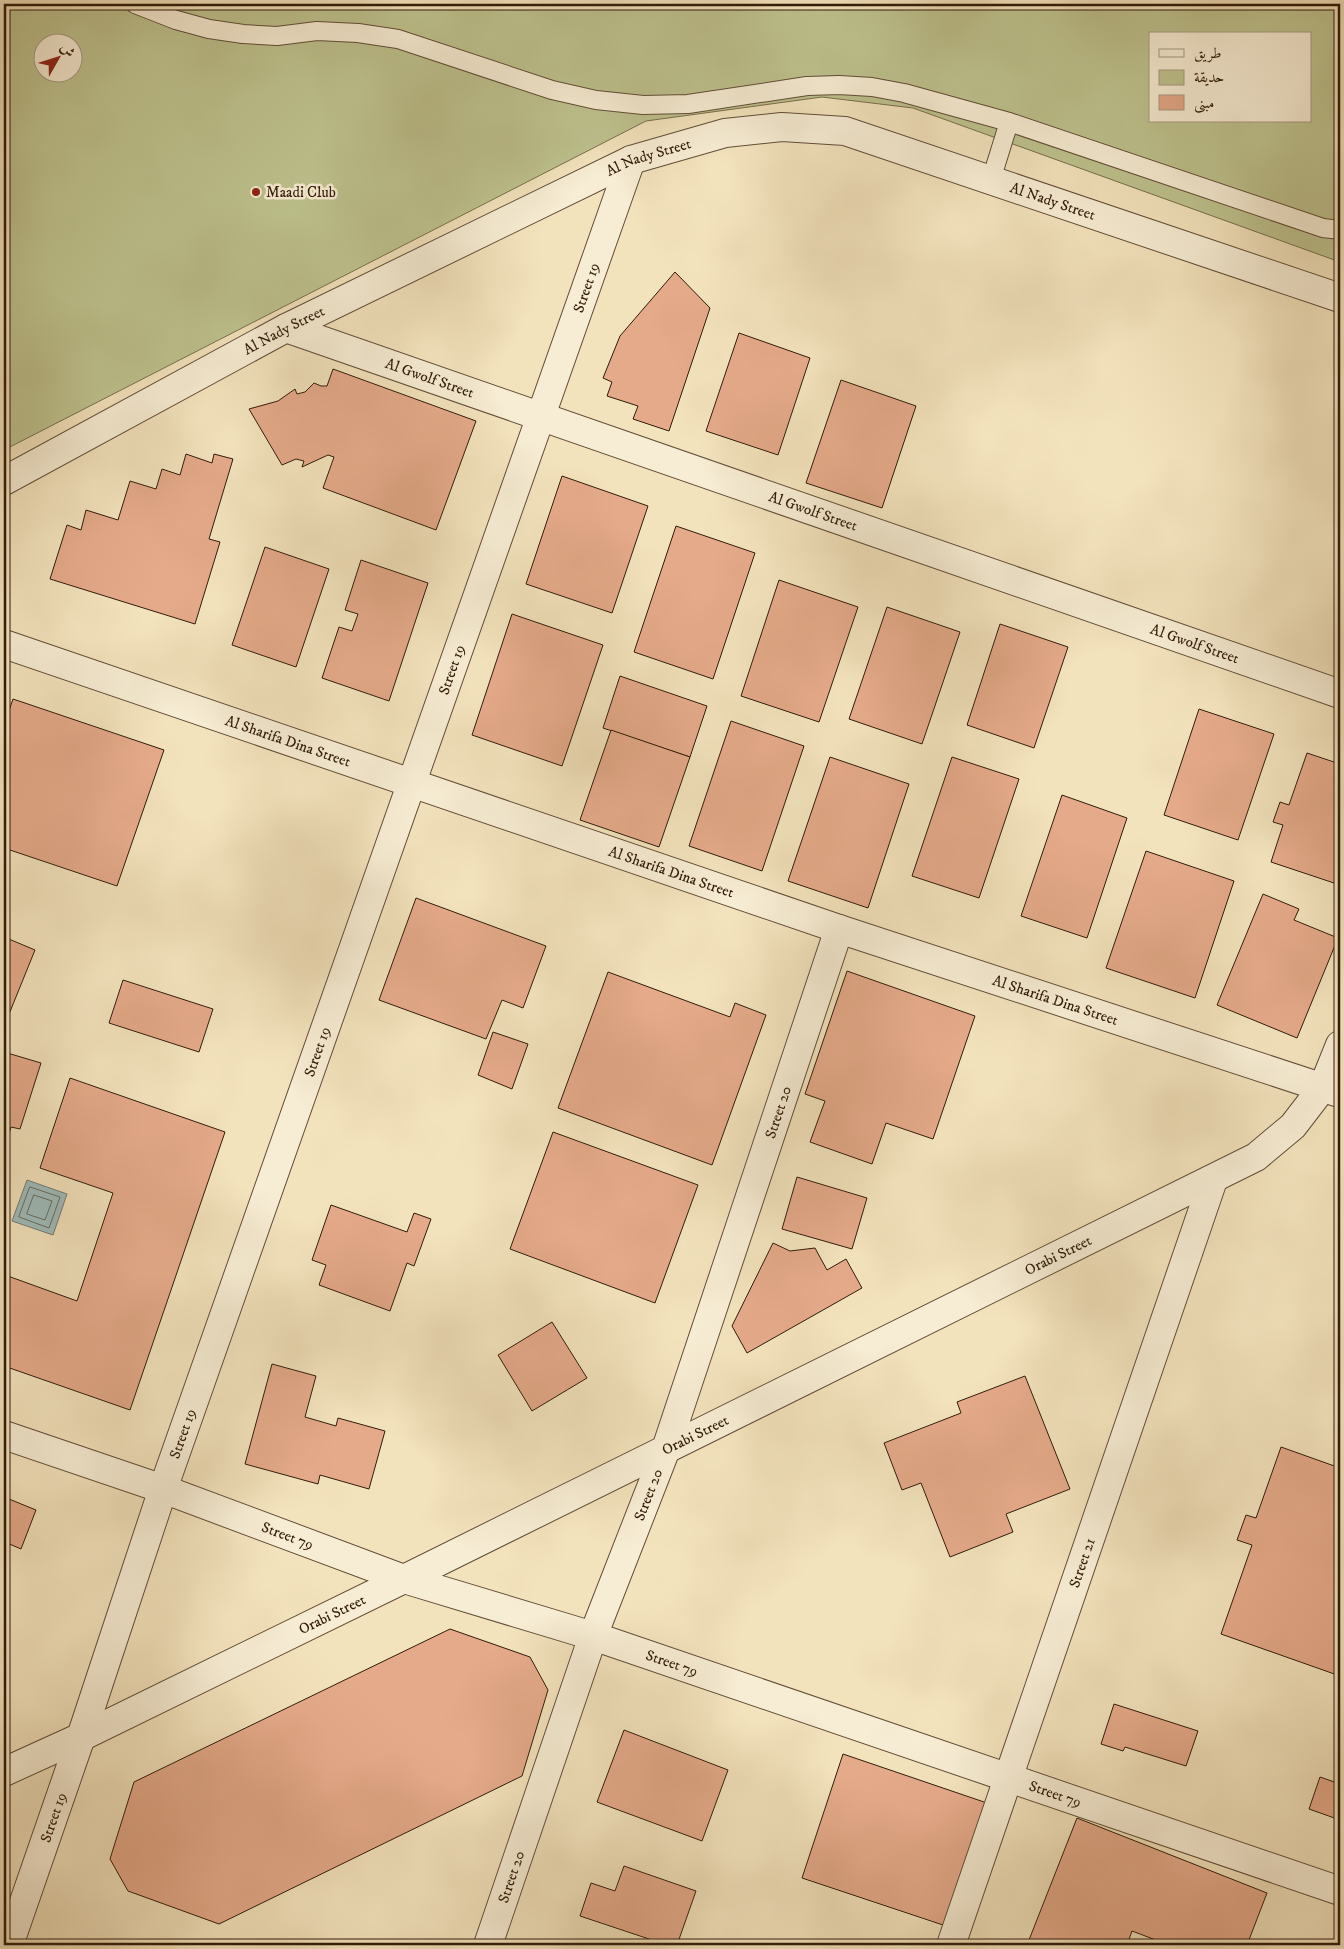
<svg xmlns="http://www.w3.org/2000/svg" width="1344" height="1949" font-family="'IM FELL DW Pica',Amiri,serif">
<rect width="100%" height="100%" fill="#f3e3bd"/>
<filter id="stains"><feTurbulence type="fractalNoise" baseFrequency=".004" numOctaves="4"/><feColorMatrix values="0 0 0 0 .2 0 0 0 0 .09 0 0 0 0 .02 0 0 0 .5 -.17"/></filter>
<radialGradient id="worn" r=".72"><stop offset=".6" stop-color="#630" stop-opacity="0"/><stop offset="1" stop-color="#630" stop-opacity=".3"/></radialGradient>
<path fill="#bec38f" stroke="#786f4c" fill-rule="evenodd" d="M4,4h1336v258l-427,-154 -91,-11 -176,24 -642,329zM1150,34h160v87h-160zM42,42h30v30h-30z"/>
<path fill="#9fbcbb" stroke="#737c74" d="M27,1180l40,14 -14,41 -41,-14z"/>
<g fill="none" stroke-linecap="round" stroke-linejoin="round">
<g stroke="#686c62" stroke-width="1">
<path d="M30,1187l30,10 -11,31 -30,-11z"/>
<path d="M34,1195l18,6 -7,19 -18,-6z"/>
</g>
</g>
<g fill="#e5aa8a" stroke="#311b0a">
<path d="M675,272l35,36 -41,123 -36,-12 5,-13 -31,-10 5,-14 -9,-4 17,-42z"/>
<path d="M739,333l71,25 -32,97 -72,-24z"/>
<path d="M333,369l143,52 -40,109 -113,-42 11,-31 -6,-2 -26,12 2,-6 -8,-2 -14,6 -33,-56 29,-8 17,-12 2,5 8,-2 9,-9 7,3h6z"/>
<path d="M841,380l75,26 -34,102 -76,-25z"/>
<path d="M186,454l26,9 2,-9 19,5 -24,80 11,3 -25,82 -145,-45 17,-54 14,5 5,-20 32,10 12,-39 26,8 6,-20 18,6z"/>
<path d="M562,476l86,30 -36,107 -86,-29z"/>
<path d="M676,526l79,27 -42,126 -79,-27z"/>
<path d="M265,547l64,22 -33,98 -64,-22z"/>
<path d="M361,560l67,23 -39,118 -67,-23 17,-51 13,4 6,-17 -13,-4z"/>
<path d="M779,580l79,27 -39,115 -78,-26z"/>
<path d="M887,607l73,25 -38,112 -73,-25z"/>
<path d="M512,614l91,31 -41,121 -90,-31z"/>
<path d="M1000,624l68,23 -34,101 -67,-23z"/>
<path d="M620,676l87,30 -17,51 -87,-29z"/>
<path d="M13,699l151,51 -47,136 -113,-38v-123z"/>
<path d="M1199,709l75,25 -36,106 -74,-25z"/>
<path d="M731,721l73,25 -42,125 -73,-25z"/>
<path d="M611,730l79,27 -31,90 -79,-27z"/>
<path d="M1307,753l33,11v121l-69,-23 12,-37 -10,-3 7,-20 9,3z"/>
<path d="M830,757l79,27 -41,124 -80,-27z"/>
<path d="M952,757l67,22 -40,119 -67,-22z"/>
<path d="M1062,795l65,23 -40,120 -66,-22z"/>
<path d="M1146,851l88,30 -39,117 -89,-30z"/>
<path d="M1263,894l36,15 -5,11 44,18 -41,100 -80,-33z"/>
<path d="M416,898l130,48 -23,62 -21,-8 -16,39 -107,-39z"/>
<path d="M4,937l31,13 -30,74h-1z"/>
<path d="M847,971l128,45 -42,123 -47,-16 -14,41 -62,-22 15,-41 -20,-7z"/>
<path d="M608,972l122,45 5,-14 31,12 -54,150 -154,-57z"/>
<path d="M123,980l90,29 -14,43 -90,-29z"/>
<path d="M493,1032l35,12 -16,45 -34,-14z"/>
<path d="M4,1052l37,11 -21,66 -9,-2 -7,25z"/>
<path d="M70,1078l155,54 -95,278 -126,-44 1,-91 72,26 36,-108 -73,-25z"/>
<path d="M553,1132l145,53 -43,118 -145,-54z"/>
<path d="M797,1177l70,21 -15,51 -70,-20z"/>
<path d="M331,1205l76,27 7,-19 17,6 -17,47 -7,-3 -17,48 -71,-26 7,-20 -14,-5z"/>
<path d="M773,1243l17,8 25,-3 12,22 19,-11 16,29 -115,65 -15,-27z"/>
<path d="M552,1322l35,56 -55,33 -34,-56z"/>
<path d="M272,1364l44,12 -11,41 31,9 2,-8 47,13 -16,58 -49,-14 -2,9 -73,-20z"/>
<path d="M1025,1376l45,113 -64,25 7,18 -63,25 -29,-74 -19,7 -18,-47 77,-30 -4,-11z"/>
<path d="M1281,1447l59,21v208l-119,-42 31,-89 -15,-5 9,-25 10,3z"/>
<path d="M4,1497l32,13 -15,39 -14,-6 -3,8z"/>
<path d="M450,1629l80,28 18,33 -26,86 -303,148 -91,-33 -18,-32 24,-77z"/>
<path d="M1114,1704l84,27 -12,35 -61,-19 -2,4 -22,-7z"/>
<path d="M624,1730l104,40 -26,71 -105,-39z"/>
<path d="M843,1754l144,49 -41,123 -144,-48z"/>
<path d="M1320,1777l20,7v36l-31,-11z"/>
<path d="M1077,1818l190,75 -20,52h-78l-37,-14 -5,14h-100z"/>
<path d="M624,1866l72,25 -19,54h-10l-87,-29 11,-33 24,8z"/>
</g>
<g fill="none" stroke-linecap="round" stroke-linejoin="round">
<defs>
<g id="service">
<path d="M135,4l41,16 33,9 34,5 34,2 40,-5 41,2 40,6 154,51 44,10 47,5 45,-1 119,-18 32,-1 33,2 32,6 105,29 314,106 17,2"/>
<path d="M991,180l18,-58"/>
</g>
<g id="minor">
<path id="s1" d="M286,328l1054,366"/>
<path id="s2" d="M4,481l282,-153 345,-168 94,-27 57,-6 63,4 495,167"/>
<path id="s3" d="M4,644l835,285 500,164"/>
<path id="s4" d="M4,1435l159,54 241,90 189,57 747,255"/>
<path id="s5" d="M4,1772l77,-35 323,-158 852,-422 37,-31 30,-39 17,-42"/>
<path id="s6" d="M9,1945l72,-208 82,-248 468,-1329"/>
<path id="s7" d="M488,1945l105,-309 73,-187 173,-520"/>
<path id="s8" d="M951,1945l262,-765"/>
</g>
</defs>
<use href="#service" stroke="#624d37" stroke-width="20"/>
<use href="#minor" stroke="#624d37" stroke-width="30"/>
<use href="#service" stroke="#f7edd4" stroke-width="18"/>
<use href="#minor" stroke="#f7edd4" stroke-width="28"/>
</g>
<circle fill="#8f2418" stroke="#f7edd4" stroke-width="2" cx="256" cy="192" r="5"/>
<g text-anchor="middle" stroke-width="5" stroke-linejoin="round" paint-order="stroke">
<g font-size="15" fill="#311b0a" stroke="#f7edd4">
<text dy="5" stroke="none"><textPath href="#s2" startOffset="722">Al Nady Street</textPath></text>
<text dy="5" stroke="none"><textPath href="#s2" startOffset="1142">Al Nady Street</textPath></text>
<text dy="5" stroke="none"><textPath href="#s6" startOffset="1755">Street 19</textPath></text>
<text dy="5" stroke="none"><textPath href="#s2" startOffset="318">Al Nady Street</textPath></text>
<text dy="5" stroke="none"><textPath href="#s1" startOffset="152">Al Gwolf Street</textPath></text>
<text dy="5" stroke="none"><textPath href="#s1" startOffset="558">Al Gwolf Street</textPath></text>
<text dy="5" stroke="none"><textPath href="#s1" startOffset="962">Al Gwolf Street</textPath></text>
<text dy="5" stroke="none"><textPath href="#s6" startOffset="1350">Street 19</textPath></text>
<text dy="5" stroke="none"><textPath href="#s3" startOffset="300">Al Sharifa Dina Street</textPath></text>
<text dy="5" stroke="none"><textPath href="#s3" startOffset="705">Al Sharifa Dina Street</textPath></text>
<text dy="5" stroke="none"><textPath href="#s3" startOffset="1110">Al Sharifa Dina Street</textPath></text>
<text dy="5" stroke="none"><textPath href="#s6" startOffset="945">Street 19</textPath></text>
<text dy="5" stroke="none"><textPath href="#s7" startOffset="882">Street 20</textPath></text>
<text dy="5" stroke="none"><textPath href="#s5" startOffset="1174">Orabi Street</textPath></text>
<text dy="5" stroke="none"><textPath href="#s6" startOffset="540">Street 19</textPath></text>
<text dy="5" stroke="none"><textPath href="#s5" startOffset="769">Orabi Street</textPath></text>
<text dy="5" stroke="none"><textPath href="#s7" startOffset="478">Street 20</textPath></text>
<text dy="5" stroke="none"><textPath href="#s4" startOffset="301">Street 79</textPath></text>
<text dy="5" stroke="none"><textPath href="#s8" startOffset="404">Street 21</textPath></text>
<text dy="5" stroke="none"><textPath href="#s5" startOffset="364">Orabi Street</textPath></text>
<text dy="5" stroke="none"><textPath href="#s4" startOffset="706">Street 79</textPath></text>
<text dy="5" stroke="none"><textPath href="#s4" startOffset="1111">Street 79</textPath></text>
<text dy="5" stroke="none"><textPath href="#s6" startOffset="135">Street 19</textPath></text>
<text dy="5" stroke="none"><textPath href="#s7" startOffset="72">Street 20</textPath></text>
</g>
<g font-size="15" fill="#311b0a" stroke="#f7edd4" text-anchor="start">
<text x="266" y="197">Maadi Club</text>
</g>
</g>
<rect width="1344" height="1949" fill="none" stroke="#f3e3bd" stroke-width="20"/>
<rect x="5" y="5" width="1334" height="1939" fill="none" stroke="#311b0a" stroke-width="2.5"/>
<rect x="10" y="10" width="1324" height="1929" fill="none" stroke="#311b0a"/>
<rect x="1149" y="32" width="162" height="90" fill="#f7edd4" stroke="#a89983"/>
<rect x="1159" y="49" width="25" height="8" fill="#f7edd4" stroke="#a89983"/>
<text x="1194" y="58" font-size="15" fill="#311b0a">طريق</text>
<rect x="1159" y="70" width="25" height="15" fill="#bec38f" stroke="#a89983"/>
<text x="1194" y="82" font-size="15" fill="#311b0a">حديقة</text>
<rect x="1159" y="95" width="25" height="15" fill="#e5aa8a" stroke="#a89983"/>
<text x="1194" y="108" font-size="15" fill="#311b0a">مبنى</text>
<g transform="translate(58 58) rotate(51)"><circle r="24" fill="#f7edd4" stroke="#a89983"/>
<path d="M0-4L9 19L0 12L-9 19Z" fill="#8f2418"/>
<text y="-8" font-size="14" font-weight="bold" text-anchor="middle" fill="#311b0a">ش</text>
</g>
<rect width="100%" height="100%" filter="url(#stains)"/>
<rect width="100%" height="100%" fill="url(#worn)"/>
</svg>
